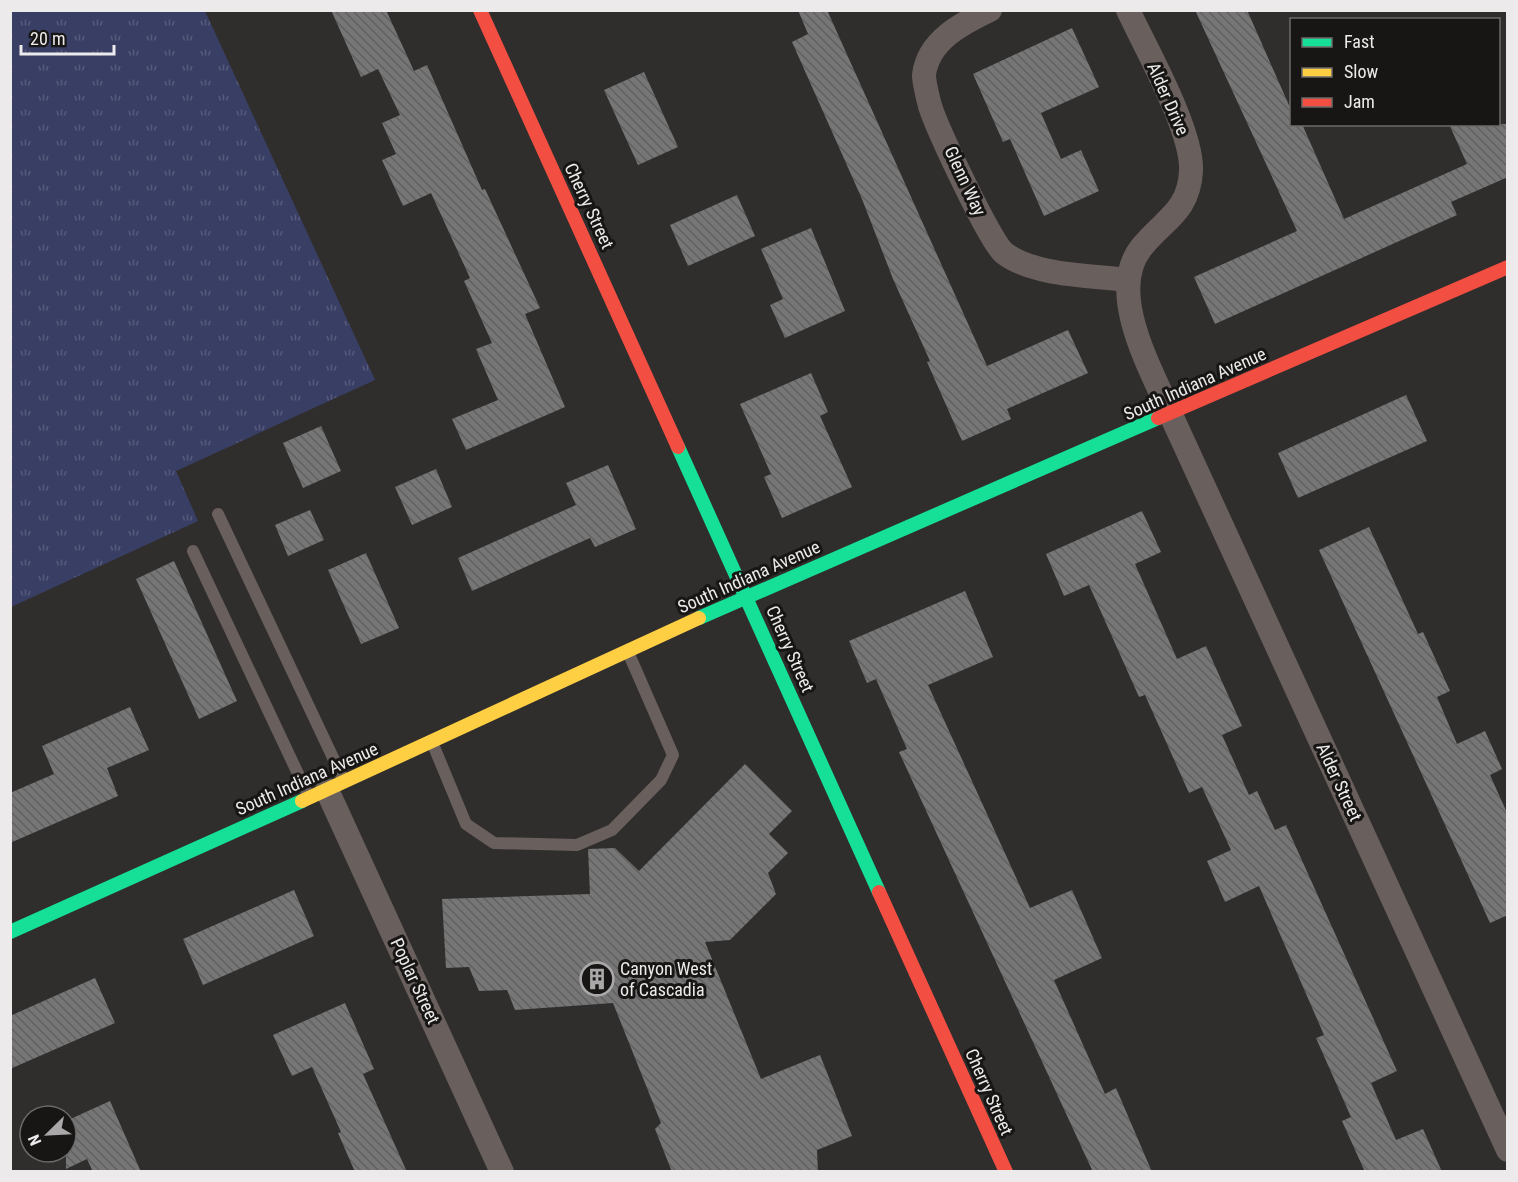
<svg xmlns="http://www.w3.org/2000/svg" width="1518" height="1182" font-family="'Roboto Condensed',sans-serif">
<defs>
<pattern id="grass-tufts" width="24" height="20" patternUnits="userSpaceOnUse" patternTransform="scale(1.5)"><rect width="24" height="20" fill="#393e65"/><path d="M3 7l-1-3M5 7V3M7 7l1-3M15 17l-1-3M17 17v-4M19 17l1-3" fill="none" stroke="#565a7b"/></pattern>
<pattern id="building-back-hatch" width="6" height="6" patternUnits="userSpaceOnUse" patternTransform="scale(1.5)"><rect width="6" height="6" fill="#777676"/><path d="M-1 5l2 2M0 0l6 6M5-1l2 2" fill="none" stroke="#616060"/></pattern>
</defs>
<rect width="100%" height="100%" fill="#2f2e2d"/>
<path fill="url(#grass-tufts)" d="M10,11h195l170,369 -199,91 22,50 -187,86z"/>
<g fill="url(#building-back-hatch)">
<path d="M331,10h55l28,61 13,-6 55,125 3,-1 55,119 -15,6 40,93 -99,43 -14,-31 46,-19 -22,-51 16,-6 -28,-62 6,-3 -39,-85 -28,13 -21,-46 14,-6 -14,-31 18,-8 -22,-46 -17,8z"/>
<path d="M798,10h29l160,356 81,-36 20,43 -81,36 4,10 -49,22 -35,-79 3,-1 -37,-82 -31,-80 -70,-157 16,-8z"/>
<path d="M1195,10h52l45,102v12h10l42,95 123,-55 -18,-40h59v53l-57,25 6,13 -242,109 -21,-47 103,-46z"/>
<path d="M1072,28l27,59 -58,26 20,46 20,-9 18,41 -55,25 -34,-77 -7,3 -30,-68z"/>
<path d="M644,72l34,75 -40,18 -34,-75z"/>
<path d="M737,195l18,41 -67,30 -18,-41z"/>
<path d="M811,228l34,83 -60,27 -15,-33 13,-6 -22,-50z"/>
<path d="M811,373l17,39 -8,4 32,71 -70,31 -18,-41 7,-3 -31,-70z"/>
<path d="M1406,395l21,46 -129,57 -20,-45z"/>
<path d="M321,426l20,45 -38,17 -20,-45z"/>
<path d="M608,465l28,64 -41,18 -5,-9 -118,53 -14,-33 118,-53 -10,-22z"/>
<path d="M436,469l16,38 -40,18 -17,-38z"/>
<path d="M310,510l14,30 -36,16 -13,-31z"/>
<path d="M1142,511l19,41 -26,12 42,95 29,-13 36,80 -20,9 27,60 8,-4 18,39 11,-5 111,246 -26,12 25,57 27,-11 19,43h-77l-23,-51 9,-4 -35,-79 8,-3 -65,-149 -34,16 -18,-41 24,-11 -29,-63 -13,6 -44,-98 -6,2 -50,-112 -25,11 -18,-42z"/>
<path d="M1369,527l49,107 5,-2 27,59 -13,6 20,47 28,-13 17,38 -12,6 18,40v100l-18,8 -171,-373z"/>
<path d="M366,553l33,75 -38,16 -33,-74z"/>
<path d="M174,561l63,140 -38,18 -63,-140z"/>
<path d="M965,591l28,66 -65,28 102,223 42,-18 30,68 -48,22 51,114 11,-6 36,84h-59l-194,-420 8,-3 -31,-70 -9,4 -18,-42z"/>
<path d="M130,707l19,43 -42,18 11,28 -108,47v-50l44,-19 -12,-28z"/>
<path d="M745,764l47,47 -23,23 19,19 -20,20 8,21 -46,46 -25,2 56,137 59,-24 32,81 -35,14 1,22h-146l-17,-43 6,-6 -48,-120 -98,7 -8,-20 -28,1 -10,-24 -23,1 -4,-69 148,-5 -2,-45 27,-1 24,23z"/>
<path d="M294,890l20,46 -111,49 -20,-46z"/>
<path d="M95,978l20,45 -105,46v-53z"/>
<path d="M345,1003l29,66 -11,5 44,98h-52l-17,-39 3,-1 -29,-65 -20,9 -19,-41z"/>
<path d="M110,1101l31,71h-48l-6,-13 -21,10v-48z"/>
</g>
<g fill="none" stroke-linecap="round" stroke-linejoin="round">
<g stroke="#695f5c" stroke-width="12">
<path d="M218,514l126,267"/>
<path d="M193,551l116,246"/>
<path d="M432,742l34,82 28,19 83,2 35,-15 49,-50 12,-25 -45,-103"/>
</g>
<g stroke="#695f5c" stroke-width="24">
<path d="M990,10c-27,13 -62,30 -66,65 0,8 4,23 6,31 7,22 60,136 74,147 30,23 86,22 123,27"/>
<path d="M1128,10c18,39 65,121 63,161 -2,41 -28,49 -50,77 -35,45 11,123 30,167l337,735"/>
<path d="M327,790l175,382"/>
</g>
<g stroke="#16e098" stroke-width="14">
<path d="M678,447l201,445"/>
<path d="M699,618l459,-200"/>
<path d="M10,932l292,-131"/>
</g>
<path stroke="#ffcf43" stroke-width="14" d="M302,801l397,-183"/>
<g stroke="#f24e42" stroke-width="14">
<path d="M480,10l198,437"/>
<path d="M1158,418l350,-151"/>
<path d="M879,892l127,280"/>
</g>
</g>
<defs>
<symbol id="building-ring" viewBox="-11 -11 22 22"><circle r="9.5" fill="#171615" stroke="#aaa8a8" stroke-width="1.5"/><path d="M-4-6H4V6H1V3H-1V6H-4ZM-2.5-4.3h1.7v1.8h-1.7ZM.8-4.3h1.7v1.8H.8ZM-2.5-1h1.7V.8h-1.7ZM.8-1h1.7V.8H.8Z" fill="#aaa8a8"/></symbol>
</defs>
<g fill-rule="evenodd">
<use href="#building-ring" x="578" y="960" width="38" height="38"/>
</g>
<g text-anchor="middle" stroke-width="6" stroke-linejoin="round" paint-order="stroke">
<g font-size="18" fill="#eceaea" stroke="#171615">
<text transform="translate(1168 99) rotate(66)" y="6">Alder Drive</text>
<text transform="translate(965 181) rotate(65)" y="6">Glenn Way</text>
<text transform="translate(589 206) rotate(65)" y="6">Cherry Street</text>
<text transform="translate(1195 384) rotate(-24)" y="6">South Indiana Avenue</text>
<text transform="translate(749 577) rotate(-24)" y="6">South Indiana Avenue</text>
<text transform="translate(790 649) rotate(66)" y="6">Cherry Street</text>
<text transform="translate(307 779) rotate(-24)" y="6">South Indiana Avenue</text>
<text transform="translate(1339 782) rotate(65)" y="6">Alder Street</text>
<text transform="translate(415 981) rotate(65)" y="6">Poplar Street</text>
<text transform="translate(989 1092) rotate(66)" y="6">Cherry Street</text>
</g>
<g font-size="18" fill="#eceaea" stroke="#171615" text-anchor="start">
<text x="620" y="975">Canyon West<tspan x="620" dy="21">of Cascadia</tspan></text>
</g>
</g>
<rect width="1518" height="1182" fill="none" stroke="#eceaea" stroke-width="24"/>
<rect x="1290" y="18" width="210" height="108" fill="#171615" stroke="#6c6b6a" stroke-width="1.5"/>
<rect x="1302" y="38" width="30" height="9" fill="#16e098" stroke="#6c6b6a" stroke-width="1.5"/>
<text x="1344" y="48" font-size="18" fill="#eceaea">Fast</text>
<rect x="1302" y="68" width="30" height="9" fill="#ffcf43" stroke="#6c6b6a" stroke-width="1.5"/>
<text x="1344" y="78" font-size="18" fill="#eceaea">Slow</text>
<rect x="1302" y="98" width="30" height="9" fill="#f24e42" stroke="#6c6b6a" stroke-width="1.5"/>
<text x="1344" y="108" font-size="18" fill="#eceaea">Jam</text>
<g transform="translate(48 1134) rotate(246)"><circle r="28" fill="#171615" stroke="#6c6b6a" stroke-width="1.5"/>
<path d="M0-4.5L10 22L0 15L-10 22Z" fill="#aaa8a8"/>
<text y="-9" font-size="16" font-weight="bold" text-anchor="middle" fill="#eceaea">N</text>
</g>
<path d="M21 45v9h93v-9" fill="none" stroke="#eceaea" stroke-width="3"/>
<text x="30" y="45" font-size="18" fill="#eceaea" stroke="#171615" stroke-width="4.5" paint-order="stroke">20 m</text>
</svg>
